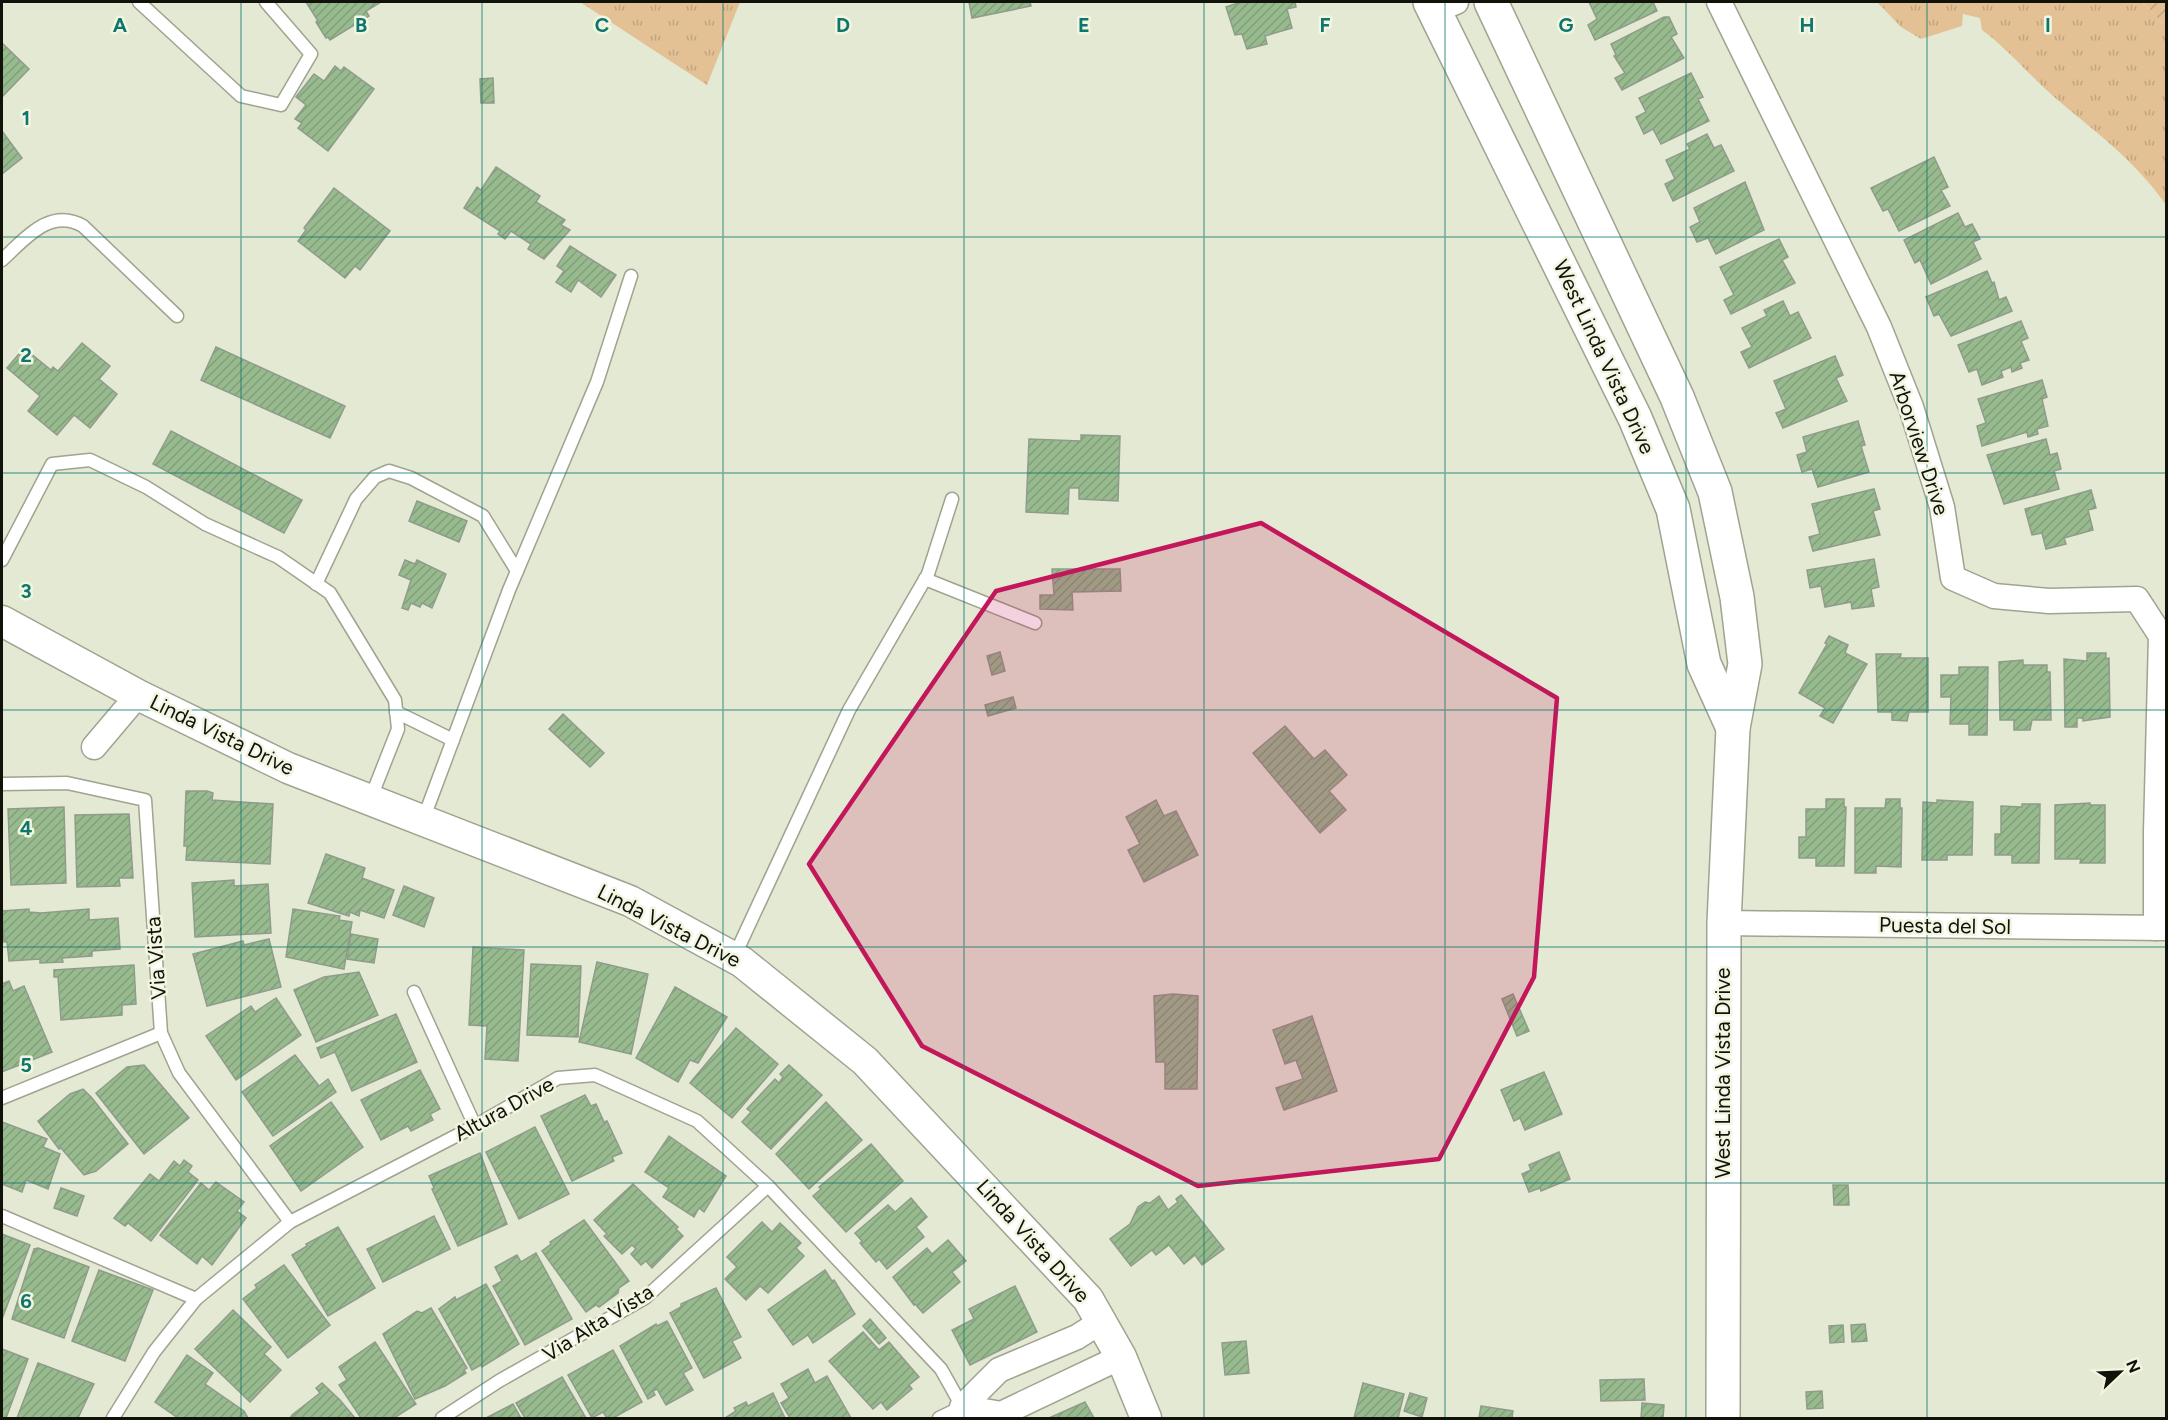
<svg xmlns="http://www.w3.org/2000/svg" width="2168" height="1420" font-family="Figtree,sans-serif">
<defs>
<pattern id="grass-tufts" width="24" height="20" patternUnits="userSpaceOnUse" patternTransform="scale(1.5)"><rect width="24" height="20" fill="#e3c195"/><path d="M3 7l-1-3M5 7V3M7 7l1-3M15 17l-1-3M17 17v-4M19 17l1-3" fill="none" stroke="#c2a57f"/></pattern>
<pattern id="garden-furrows" width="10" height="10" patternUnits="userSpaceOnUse" patternTransform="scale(1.5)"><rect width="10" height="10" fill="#e3c195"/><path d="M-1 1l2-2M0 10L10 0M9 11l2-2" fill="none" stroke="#c2a57f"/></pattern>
<pattern id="building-hatch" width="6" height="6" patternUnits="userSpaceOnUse" patternTransform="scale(1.5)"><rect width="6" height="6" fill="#98ba8f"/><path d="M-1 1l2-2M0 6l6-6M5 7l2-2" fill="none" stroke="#829f7a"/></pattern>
</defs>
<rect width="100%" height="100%" fill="#e4e9d4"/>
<g fill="url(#grass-tufts)">
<path d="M580,2h160l-33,83z"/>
<path d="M1877,2h265l24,25v178c-31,-45 -72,-74 -113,-109 -24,-21 -45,-47 -71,-66l-2,-12 -17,-4 -1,12 -41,13 -20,-12z"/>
</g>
<path fill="url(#garden-furrows)" d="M2142,2h24v25z"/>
<g fill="url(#building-hatch)" stroke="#8f9c8b" stroke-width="1.5">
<path d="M306,2h75l-15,9 3,5 -39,24 -2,-3 -2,1 -10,-16 2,-1z"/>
<path d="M969,2h61l1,4 -59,12z"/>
<path d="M1241,2h54l1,5 -9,2 5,19 -27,8 2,8 -20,5 -5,-15 -7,1 -9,-28z"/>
<path d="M1589,2h64l4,9 -62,29 -7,-15 9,-6z"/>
<path d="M1664,17h5l8,17 -6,3 13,21 -62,32 -7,-12 10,-5 -11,-17 2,-1 -5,-11z"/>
<path d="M2,43l27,26 -26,27 -1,-1z"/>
<path d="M335,66l6,5 3,-4 30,22 -46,62 -30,-23 4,-5 -7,-4 11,-14 -10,-8 18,-23 10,7z"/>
<path d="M1691,73l12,24 -5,2 11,22 -48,23 -8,-15 -9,5 -8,-17 10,-5 -7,-14z"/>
<path d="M493,78l1,25h-13l-1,-24z"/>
<path d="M2,131l20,27 -20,16z"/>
<path d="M1707,134l7,14 7,-3 13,26 -61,30 -8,-17 10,-5 -9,-19 24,-11 -3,-5z"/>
<path d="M1934,157l14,30 -7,3 9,16 -51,25 -11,-22 -5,2 -12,-23z"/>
<path d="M496,167l44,29 -4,6 29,18 -4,5 9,5 -26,29 -16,-10 3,-5 -20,-13 -6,8 -7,-5 2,-3 -36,-23 13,-21 4,3z"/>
<path d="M1745,182l19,48 -48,24 -8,-16 -11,4 -7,-15 10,-5 -6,-14z"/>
<path d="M334,188l56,43 -30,39 -5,-4 -10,12 -47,-37 8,-11 -2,-2z"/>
<path d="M1958,213l7,14 7,-3 8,15 -7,3 8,17 -50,25 -11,-24 -5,3 -11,-23z"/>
<path d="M1779,239l9,18 -6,3 13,23 -64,31 -7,-14 10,-5 -14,-28z"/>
<path d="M570,246l46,29 -15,22 -23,-17 -7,12 -15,-10 8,-11 -7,-5z"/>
<path d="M1987,271l5,12 2,-1 5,18 7,-3 6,14 -61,25 -12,-22 -5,2 -8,-19z"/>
<path d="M1783,301l7,15 8,-4 13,26 -62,30 -8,-16 11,-5 -10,-19 25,-12 -3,-6z"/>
<path d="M2021,321l7,17 -7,3 8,19 -9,3 2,5 -10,4 -1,-5 -10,4 2,6 -21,8 -5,-16 -8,3 -11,-27z"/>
<path d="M82,343l28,23 -11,13 18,15 -27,34 -16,-13 -17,20 -29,-24 12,-15 -33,-28 17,-20 27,22 2,-3 5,4z"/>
<path d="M216,347l129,59 -15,32 -129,-58z"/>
<path d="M1835,356l8,19 -7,3 11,23 -64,27 -7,-15 10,-4 -12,-28z"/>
<path d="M2042,380l5,17 -5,2 6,27 -11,3 1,5 -10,3 -1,-5 -45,14 -5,-20 9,-3 -8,-24z"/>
<path d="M1858,421l7,24 -4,1 8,26 -51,15 -6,-18 -10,3 -5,-17 10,-3 -4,-15z"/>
<path d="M171,431l131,69 -18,33 -131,-69z"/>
<path d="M1081,435l39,1 -2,65 -39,-2v-11h-10l-1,26 -42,-2 3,-73 52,2z"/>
<path d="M2046,439l4,16 7,-2 4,16 -7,2 5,18 -55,15 -17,-49z"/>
<path d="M1874,489l6,20 -7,2 7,24 -67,16 -4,-14 11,-3 -8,-30z"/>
<path d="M2091,490l5,18 -8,2 5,20 -29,8 2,6 -20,5 -4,-16 -10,2 -7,-26z"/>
<path d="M417,501l50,20 -8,21 -50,-21z"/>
<path d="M1874,559l5,28 -8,2 3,17 -22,3 -1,-7 -26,5 -4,-21 -11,2 -3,-18z"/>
<path d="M405,560l10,4 2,-4 29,14 -14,34 -10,-5 -2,4 -9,-4 -3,7 -6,-2 9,-28 -12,-5z"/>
<path d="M1052,569h68l1,22 -49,1 1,18 -33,-1v-14h14z"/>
<path d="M1829,636l19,9 -3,8 22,11 -34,59 -13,-7 5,-8 -26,-15 28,-49 -2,-1z"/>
<path d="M1000,652l5,19 -13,4 -5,-19z"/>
<path d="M2087,653h19v6l3,-1 1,59 -27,4v-3h-6v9h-12l-1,-68 23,2z"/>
<path d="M1876,654h25l-1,4h28v54h-19l-2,9 -15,-1v-8h-14z"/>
<path d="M2023,660v5h24v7h3l1,48h-19l-2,10h-16v-10h-14l-1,-58z"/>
<path d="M1959,667h29l-1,68h-18v-11h-19l1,-27h-10v-22h18z"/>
<path d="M1013,697l3,11 -28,8 -3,-11z"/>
<path d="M563,714l41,39 -14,14 -41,-38z"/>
<path d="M1285,726l29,33 11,-9 22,25 -18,16 17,19 -26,23 -67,-80z"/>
<path d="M186,791h21l6,2 -1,7 61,4 -3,60 -84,-4 1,-14h-3z"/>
<path d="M1826,799h18v8h2l-2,59h-28v-8h-17v-21h7v-28h20z"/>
<path d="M1886,799h14v9h2l-1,59 -25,-1v7h-21v-65h30z"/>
<path d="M1156,800l8,16 12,-5 22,44 -54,27 -16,-32 12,-6 -14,-27z"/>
<path d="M1937,800l36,2 -1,53h-25v5h-25l1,-58 14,1z"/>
<path d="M2090,803v2h15v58h-25l1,-4h-26v-54z"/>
<path d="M2022,804h18l-1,59h-27v-8h-17v-21h6v-28l21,1z"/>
<path d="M64,807l2,76 -55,2 -3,-76z"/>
<path d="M129,814l4,64h-14l1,8 -43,1 -2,-72z"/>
<path d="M326,854l39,14 -3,10 32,12 -10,28 -24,-8 -1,6 -9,-4 -1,4 -41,-13z"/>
<path d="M234,880v6l34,-2 3,49 -76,4 -3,-54z"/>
<path d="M404,886l30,12 -10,29 -31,-12z"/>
<path d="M29,909v3l12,1 48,-4v11l29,-2 2,31 -28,2v5l-30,2 1,4 -23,1v-4l-31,2 -2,-19h-3l-2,-31z"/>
<path d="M293,909l47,7 -1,4 13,2 -8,47 -58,-12z"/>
<path d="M351,934l27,5 -4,24 -27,-4z"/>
<path d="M269,939l12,48 -74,19 -14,-52 50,-13 1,4z"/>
<path d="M473,947l51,3 -6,111 -33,-2 2,-33 -18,-1z"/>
<path d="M597,962l51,12 -17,80 -52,-12z"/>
<path d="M531,964l50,2 -3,71 -51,-2z"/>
<path d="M134,965l2,39 -14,1v10l-61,5 -3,-43h-4v-7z"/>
<path d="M359,972l19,43 -62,27 -22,-52 30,-13z"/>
<path d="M9,981l4,10 11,-5 28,66 -50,20v-88z"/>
<path d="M675,987l52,30 -29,46 -8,-3 -12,22 -42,-24z"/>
<path d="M1173,994l25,2 -1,93h-32v-27h-9l-2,-66z"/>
<path d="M1513,994l16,37 -12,5 -15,-37z"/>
<path d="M276,998l25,37 -65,45 -30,-44 45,-30 4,6z"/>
<path d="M396,1014l21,48 -65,29 -17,-39 -14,6 -4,-10z"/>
<path d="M1312,1016l25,75 -53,19 -8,-22 27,-9 -7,-19 -11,4 -12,-34z"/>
<path d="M736,1028l42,36 -46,54 -42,-35z"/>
<path d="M295,1055l24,31 9,-7 8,13 -63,44 -31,-44z"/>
<path d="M144,1065l45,53 -45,36 -48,-61 31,-26z"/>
<path d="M789,1065l33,30 -51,54 -29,-27 9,-10 -4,-3 28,-30 4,4 4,-6 -3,-3z"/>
<path d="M420,1070l20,39 -10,5 3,6 -22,11 -3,-5 -27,14 -20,-40z"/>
<path d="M1544,1072l18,42 -37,16 -5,-12 -6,3 -13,-31z"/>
<path d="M83,1089l9,9 36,46 -32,27 -12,4 -23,-27 -2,1 -21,-28 32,-27z"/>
<path d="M585,1095l6,11 5,-2 8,18 3,-1 15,32 -10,4 2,4 -42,20 -31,-65z"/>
<path d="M331,1102l32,45 -62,44 -31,-45z"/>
<path d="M826,1102l36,38 -53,49 -33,-35z"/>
<path d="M2,1122l45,17 -4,8 17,7 -12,35 -22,-9 -4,12 -20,-8z"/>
<path d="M535,1127l34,67 -50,25 -33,-67z"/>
<path d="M669,1136l57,40 -22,36 -5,-4 -5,9 -31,-20 6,-9 -24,-16z"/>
<path d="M871,1144l32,37 -57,51 -33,-36 8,-7 -2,-2z"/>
<path d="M1559,1152l11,27 -29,12 -1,-3 -11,4 -7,-18 9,-4 -2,-5z"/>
<path d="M480,1153l27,71 -49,22 -26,-57 2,-1 -5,-12z"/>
<path d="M184,1160l8,6 -4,6 10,8 -47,61 -23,-18 -3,3 -11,-8 36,-44 9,7 15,-20 6,5z"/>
<path d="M216,1182l28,20 -7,9 9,7 -34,47 -10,-9 -5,8 -37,-29 41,-52 8,7z"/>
<path d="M633,1184l45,43 -2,2 7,7 -31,32 -6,-7 -5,4 -10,-11 5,-5 -4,-4 -10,9 -18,-18 3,-2 -13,-14z"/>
<path d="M1833,1185h15l1,20h-15z"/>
<path d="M61,1188l23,8 -7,20 -23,-8z"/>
<path d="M1181,1195l43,54 -22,16 -7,-10 -11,9 -15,-19 -13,10 -4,-5 -21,16 -21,-27 20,-15 8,-17 7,-5 5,1 9,-7 9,14 10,-8 -2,-3z"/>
<path d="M911,1198l16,19 -11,10 8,10 -37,32 -8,-10 -3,3 -16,-19 2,-2 -7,-8 33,-28 7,7z"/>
<path d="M434,1216l16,33 -67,33 -16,-33z"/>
<path d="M584,1220l45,61 -10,7 -1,5 -19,14 -3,-2 -10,7 -44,-61 9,-7 -1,-2z"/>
<path d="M762,1222l10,10 8,-9 21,20 -5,5 8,8 -36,37 -8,-7 -14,14 -21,-21 12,-12 -10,-10z"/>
<path d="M338,1227l37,61 -47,28 -36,-61 15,-9 -1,-2z"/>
<path d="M2,1234l28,11 -28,74z"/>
<path d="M948,1240l18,21 -14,11 8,10 -37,31 -8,-9 -1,1 -21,-28 34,-29 5,6z"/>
<path d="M38,1248l51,19 -25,71 -52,-19 22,-70z"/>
<path d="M536,1253l36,66 -47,26 -32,-59 9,-5 -7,-14 22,-12 4,7z"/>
<path d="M284,1265l46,60 -42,33 -45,-59 14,-11 -2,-3z"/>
<path d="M99,1270l54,20 -28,71 -53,-20z"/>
<path d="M825,1270l7,11 2,-1 21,34 -42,29 -5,-8 -15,10 -25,-35z"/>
<path d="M486,1284l33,60 -37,23 -1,-2 -9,5 -33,-61 16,-12 1,3z"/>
<path d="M1015,1286l22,46 -67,33 -18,-35 22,-11 -5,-10z"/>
<path d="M716,1288l25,49 -9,4 9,17 -37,20 -34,-65 11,-6v-3z"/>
<path d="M431,1308l36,60 -3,2 2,3 -21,13 -30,13 -32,-65 34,-23 5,2z"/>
<path d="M233,1310l38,37 -7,7 17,16 -31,32 -55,-53z"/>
<path d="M870,1319l16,19 -7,6 -16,-18z"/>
<path d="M667,1321l25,47 -9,5 10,17 -27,15 -9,-16 -4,2 2,4 -7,4 -28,-53 36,-22 1,2z"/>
<path d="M1865,1324l2,17 -15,1 -1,-17z"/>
<path d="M1843,1325l1,17 -14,1 -1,-17z"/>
<path d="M863,1332l16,18 10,-8 30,35 -10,8 3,4 -25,21 -6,-8 -8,7 -44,-48z"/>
<path d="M1246,1341l3,32 -24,2 -3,-32z"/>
<path d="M375,1342l41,62 -22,14h-33l-22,-33 8,-5 -8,-13z"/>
<path d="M2,1349l26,10 -22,59h-4z"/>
<path d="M613,1350l29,52 -29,16h-6l-4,-6 -11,6 -24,-43z"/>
<path d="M187,1355l26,18 -8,11 39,27 4,7h-70l-23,-16z"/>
<path d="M38,1363l56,21 -16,34h-61z"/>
<path d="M808,1369l7,14 12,-7 24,42h-61l-9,-15 8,-5 -8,-14z"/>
<path d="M562,1377l24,41h-61l-9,-15z"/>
<path d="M1644,1379l1,21 -44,1 -1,-21z"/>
<path d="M322,1383l18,17 15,18h-65l2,-3 28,-22 -4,-5z"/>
<path d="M1363,1383l41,11 -6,24h-44z"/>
<path d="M1822,1391l1,17 -16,1 -1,-17z"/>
<path d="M773,1393l12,25h-60l11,-7 -2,-3 12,-6 2,4z"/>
<path d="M1410,1393l17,5 -5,19 -18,-6z"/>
<path d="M1085,1402l9,16h-45z"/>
<path d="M1642,1403l22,2 -1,13h-22z"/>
<path d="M513,1404l8,14h-35z"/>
<path d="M1481,1406l32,5 -1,7h-33z"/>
</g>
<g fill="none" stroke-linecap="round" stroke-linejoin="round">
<defs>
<g id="service">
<path d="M139,2l102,94 40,9 30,-51 -45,-52"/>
<path d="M2,260c23,-21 48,-53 81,-34l94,90"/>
<path d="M2,560l50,-96 38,-4 56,27 59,37 73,33 52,36 65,107 3,29 -28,71"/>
<path d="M925,579l110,44"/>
<path d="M316,584l40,-85 19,-22 14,-6 22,7 72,38 34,55"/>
<path d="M396,712l57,28"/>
<path d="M2,784l65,-1 78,17 16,233 18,40 111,149"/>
<path d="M423,820l86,-230 88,-208 34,-106"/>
<path d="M734,957l115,-247 79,-136 24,-75"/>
<path d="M414,992l61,134"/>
<path d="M2,1098l159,-65"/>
<path d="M2,1216l194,83"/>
<path d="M113,1418l41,-66 42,-53 94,-77 185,-96 83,-48 37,-3 102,46 71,65 173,183 23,41"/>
<path d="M442,1418l57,-37 146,-83 123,-112"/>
<path d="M939,1418l23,-11"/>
</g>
<g id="minor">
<path d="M1719,2l160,325 32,80 31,100 11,71 41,18 55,5 88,-2 24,37 -5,196v96"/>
<path d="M1434,11l22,-9"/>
<path d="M94,747l44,-52"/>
<path d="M1724,923l442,5"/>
<path d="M1102,1321l-25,16 -78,33 -37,37 39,7 120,-57"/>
</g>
<path id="tertiary" d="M2,621l136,74 150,73 342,133 112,61 123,99 223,238 33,58 25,61"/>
<g id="secondary">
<path d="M1430,2l205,416 38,91 31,155 29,64"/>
<path d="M1491,2l186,395 38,95 22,105 8,67 -12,64 -9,195 -1,495"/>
</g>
</defs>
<use href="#service" stroke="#9fa38f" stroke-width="15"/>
<use href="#minor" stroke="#9fa38f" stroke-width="27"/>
<use href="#tertiary" stroke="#9fa38f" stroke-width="33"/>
<use href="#secondary" stroke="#9fa38f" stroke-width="36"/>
<use href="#service" stroke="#fff" stroke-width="12"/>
<use href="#minor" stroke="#fff" stroke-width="24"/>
<use href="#tertiary" stroke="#fff" stroke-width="30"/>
<use href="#secondary" stroke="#fff" stroke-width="33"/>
</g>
<path fill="#c2185b" fill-opacity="0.2" stroke="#c2185b" stroke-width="4.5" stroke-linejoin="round" d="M1261,523l296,175 -23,279 -95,182 -241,27 -276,-140 -113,-182 187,-273z"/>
<path fill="none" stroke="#0f766e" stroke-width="1.5" stroke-opacity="0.55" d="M241,2v1416M482,2v1416M723,2v1416M964,2v1416M1204,2v1416M1445,2v1416M1686,2v1416M1927,2v1416M2,237h2164M2,473h2164M2,710h2164M2,947h2164M2,1183h2164"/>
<g text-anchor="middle" stroke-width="5" stroke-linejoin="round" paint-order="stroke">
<g font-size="21" fill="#11130b" stroke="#f2f6e1">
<text transform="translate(1604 357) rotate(65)" y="7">West Linda Vista Drive</text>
<text transform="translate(1919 443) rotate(72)" y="7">Arborview Drive</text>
<text transform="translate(222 735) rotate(26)" y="7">Linda Vista Drive</text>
<text transform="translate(669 926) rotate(27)" y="7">Linda Vista Drive</text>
<text transform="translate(1945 926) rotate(1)" y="7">Puesta del Sol</text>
<text transform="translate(156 958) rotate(-94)" y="7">Via Vista</text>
<text transform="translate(1723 1073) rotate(-90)" y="7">West Linda Vista Drive</text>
<text transform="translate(504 1109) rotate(-29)" y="7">Altura Drive</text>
<text transform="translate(1033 1241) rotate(48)" y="7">Linda Vista Drive</text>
<text transform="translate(598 1323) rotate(-32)" y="7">Via Alta Vista</text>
</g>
</g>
<g font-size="20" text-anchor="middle" font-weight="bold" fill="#0f766e" stroke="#f2f6e1" stroke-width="5" stroke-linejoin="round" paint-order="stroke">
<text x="120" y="32">A</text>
<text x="361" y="32">B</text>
<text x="602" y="32">C</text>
<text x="843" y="32">D</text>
<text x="1084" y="32">E</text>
<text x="1325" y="32">F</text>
<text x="1566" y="32">G</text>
<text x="1807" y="32">H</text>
<text x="2048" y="32">I</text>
<text x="26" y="125">1</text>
<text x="26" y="362">2</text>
<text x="26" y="598">3</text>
<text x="26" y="835">4</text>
<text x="26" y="1072">5</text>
<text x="26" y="1308">6</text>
</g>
<rect width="2168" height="1420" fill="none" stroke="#11130b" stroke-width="6"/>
<g transform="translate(2120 1372) rotate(67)" stroke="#f2f6e1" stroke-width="4.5" paint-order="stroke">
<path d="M0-4.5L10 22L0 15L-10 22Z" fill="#11130b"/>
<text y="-9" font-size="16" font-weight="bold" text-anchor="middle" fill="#11130b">N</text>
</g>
</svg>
